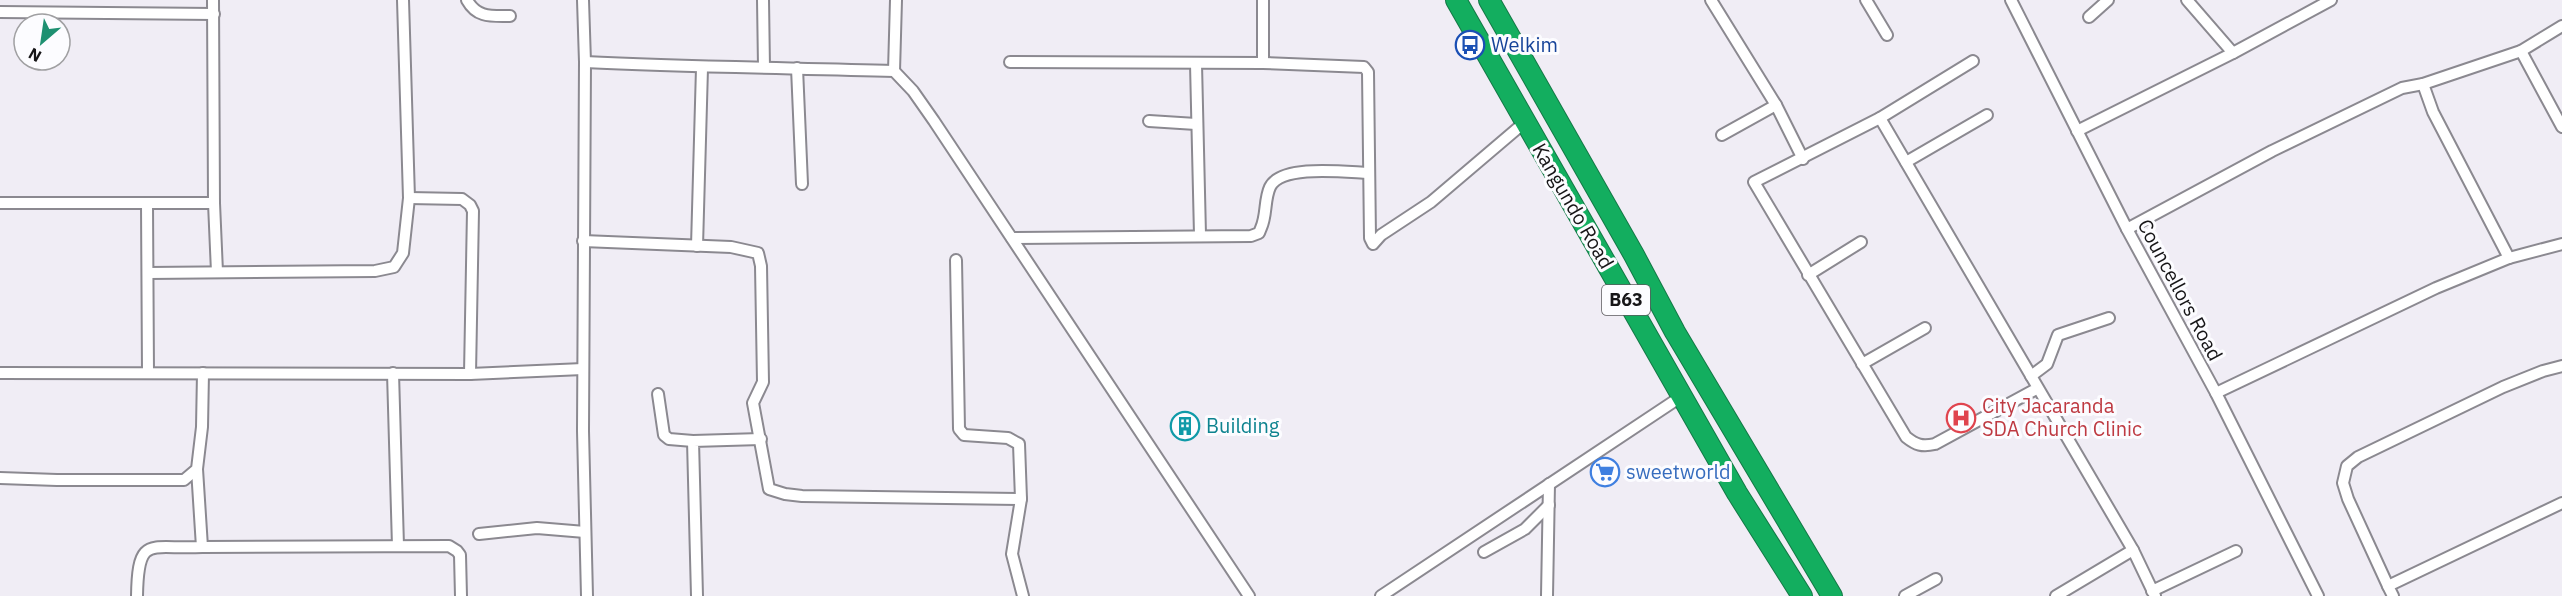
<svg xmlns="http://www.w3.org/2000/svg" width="2562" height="596" viewBox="0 0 2562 596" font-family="'IBM Plex Sans',sans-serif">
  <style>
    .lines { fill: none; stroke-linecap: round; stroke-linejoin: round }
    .street-casing { stroke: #8b8990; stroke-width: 14 }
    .highway-casing { stroke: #147846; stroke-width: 22 }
    .street { stroke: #fff; stroke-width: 10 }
    .highway { stroke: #13ae5f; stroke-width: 20 }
    .labels { text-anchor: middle; stroke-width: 6; stroke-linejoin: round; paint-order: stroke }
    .shield { fill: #fcfcff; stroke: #5b5a5d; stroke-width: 1.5 }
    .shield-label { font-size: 18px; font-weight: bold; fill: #161517 }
    .transit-label { font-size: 20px; fill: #164399; stroke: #fcfcff; text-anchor: start }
    .street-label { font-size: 20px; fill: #161517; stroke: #fcfcff }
    .health-label { font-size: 20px; fill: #be3a42; stroke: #fcfcff; text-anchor: start }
    .culture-label { font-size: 20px; fill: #0d838f; stroke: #fcfcff; text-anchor: start }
    .shop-label { font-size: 20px; fill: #366cbe; stroke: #fcfcff; text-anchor: start }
  </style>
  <rect width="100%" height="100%" fill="#f0edf5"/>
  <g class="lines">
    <g class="street-casing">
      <g id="street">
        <path d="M467,0C477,18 491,16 510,16"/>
        <polyline points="583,0 585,62 583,431 587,596"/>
        <polyline points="763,0 764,67"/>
        <polyline points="1263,0 1263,63"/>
        <polyline points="1711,0 1776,105 1803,159"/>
        <polyline points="1866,0 1887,35"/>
        <polyline points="2011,0 2127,229 2216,393 2318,596"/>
        <polyline points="2187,0 2233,53"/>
        <polyline points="0,12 214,14"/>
        <polyline points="2089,17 2108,0"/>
        <polyline points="2521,51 2562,127"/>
        <path d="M585,62C688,67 791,68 894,71L913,91L934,121L1249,596"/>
        <polyline points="1010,62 1263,63 1364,67 1368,72 1370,238 1373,244 1381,235 1431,202 1525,122"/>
        <polyline points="1196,64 1200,235"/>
        <polyline points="797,68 802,184"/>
        <polyline points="894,71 896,0"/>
        <polyline points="2423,84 2433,112 2509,258"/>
        <polyline points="1880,118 1973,61"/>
        <polyline points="1149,121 1196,124"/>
        <polyline points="2077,131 2233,53 2331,0"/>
        <polyline points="1722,135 1776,105"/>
        <polyline points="1906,162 1987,115"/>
        <polyline points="409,198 462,199 470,205 473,211 470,374"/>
        <polyline points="0,203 214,203 213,0"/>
        <polyline points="214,203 217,272"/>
        <polyline points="147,204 148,373"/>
        <polyline points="2127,229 2272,151 2402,88 2423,84 2521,51 2562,26"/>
        <path d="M1012,238L1251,236L1259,233L1261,228C1267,215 1264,200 1270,187C1281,164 1345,172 1368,173"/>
        <polyline points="583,241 731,247 758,253 761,266 763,382 753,403 769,489 785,494 802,496 1021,499"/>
        <polyline points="697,246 702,68"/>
        <polyline points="956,260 959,429 964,435 1008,438 1019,444 1021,499 1012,554 1023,596"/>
        <polyline points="148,273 375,271 394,267 403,253 409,198 403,0"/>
        <polyline points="1808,275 1861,242"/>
        <polyline points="1862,364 1925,328"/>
        <polyline points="0,373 470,374 583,369"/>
        <polyline points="393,373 398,546"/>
        <polyline points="2031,376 2047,364 2058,335 2109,318"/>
        <path d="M2038,388L1935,444C1922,447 1916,445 1906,437L1754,182L1880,118L2133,550L2155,596"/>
        <polyline points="2216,393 2436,288 2509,258 2562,244"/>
        <polyline points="658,394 664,435 669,439 693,441"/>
        <polyline points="0,478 57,480 184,480 197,469 202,427 203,373"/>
        <polyline points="479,534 537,528 585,532"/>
        <polyline points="202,547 449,546 457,551 460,555 461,596"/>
        <polyline points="1484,552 1525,529 1549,505"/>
        <polyline points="2388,586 2348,499 2343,483 2347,466 2358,457 2503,387 2543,371 2562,366"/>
        <polyline points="2152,591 2236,551"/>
        <path d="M137,596C138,533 150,550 202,547L197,469"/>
        <polyline points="697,596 693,441 761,439"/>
        <polyline points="1381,596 1682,396"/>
        <polyline points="1547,596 1549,484"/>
        <polyline points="1905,596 1936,579"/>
        <polyline points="2056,596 2133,550"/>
        <polyline points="2393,596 2388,586 2562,503"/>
      </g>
    </g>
    <g class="highway-casing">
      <g id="highway">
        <polyline points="1456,0 1737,493 1802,596"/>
        <polyline points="1489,0 1634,255 1675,332 1832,596"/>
      </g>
    </g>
    <use href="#street" class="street"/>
    <use href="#highway" class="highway"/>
  </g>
  <defs>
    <g id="bus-ring" transform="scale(1.5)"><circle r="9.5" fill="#fcfcff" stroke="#1a4fb4" stroke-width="1.5"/><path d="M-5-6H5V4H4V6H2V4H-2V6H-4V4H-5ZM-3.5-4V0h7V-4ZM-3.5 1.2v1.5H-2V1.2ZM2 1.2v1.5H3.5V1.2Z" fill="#1a4fb4"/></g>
    <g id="hospital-ring" transform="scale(1.5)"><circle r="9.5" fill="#fcfcff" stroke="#e0444e" stroke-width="1.5"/><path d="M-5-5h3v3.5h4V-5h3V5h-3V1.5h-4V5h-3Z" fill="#e0444e"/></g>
    <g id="building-ring" transform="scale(1.5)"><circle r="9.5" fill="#fcfcff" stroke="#0f9aa8" stroke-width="1.5"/><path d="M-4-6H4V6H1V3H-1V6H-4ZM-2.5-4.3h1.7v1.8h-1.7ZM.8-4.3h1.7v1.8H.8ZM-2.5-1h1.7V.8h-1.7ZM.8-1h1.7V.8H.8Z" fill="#0f9aa8"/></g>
    <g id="supermarket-ring" transform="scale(1.5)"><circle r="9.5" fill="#fcfcff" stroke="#3f7fe0" stroke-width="1.5"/><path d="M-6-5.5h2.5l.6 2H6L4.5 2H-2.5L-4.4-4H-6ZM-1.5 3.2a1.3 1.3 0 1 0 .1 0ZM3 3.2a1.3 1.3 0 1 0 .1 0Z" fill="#3f7fe0"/></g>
  </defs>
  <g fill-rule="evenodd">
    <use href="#bus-ring" x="1470" y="45"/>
    <use href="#hospital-ring" x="1961" y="418"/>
    <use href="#building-ring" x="1185" y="426"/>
    <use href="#supermarket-ring" x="1605" y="472"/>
  </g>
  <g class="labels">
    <rect class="shield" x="1602" y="285" width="48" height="30" rx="4.5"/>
    <g class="shield-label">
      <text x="1626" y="306">B63</text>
    </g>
    <g class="transit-label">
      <text x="1491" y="52">Welkim</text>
    </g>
    <g class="street-label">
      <text transform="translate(1573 206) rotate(60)" y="7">Kangundo Road</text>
      <text transform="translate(2180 290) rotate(62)" y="7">Councellors Road</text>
    </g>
    <g class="health-label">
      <text x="1982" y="413">City Jacaranda<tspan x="1982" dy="23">SDA Church Clinic</tspan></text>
    </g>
    <g class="culture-label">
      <text x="1206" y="433">Building</text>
    </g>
    <g class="shop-label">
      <text x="1626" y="479">sweetworld</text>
    </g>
  </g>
  <g transform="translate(42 42) rotate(209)"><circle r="28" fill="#fcfcff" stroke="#a0a0a2" stroke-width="1.5"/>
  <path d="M0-4.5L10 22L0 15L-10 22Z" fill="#1e9071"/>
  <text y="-9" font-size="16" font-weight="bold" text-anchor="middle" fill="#161517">N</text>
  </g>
</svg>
